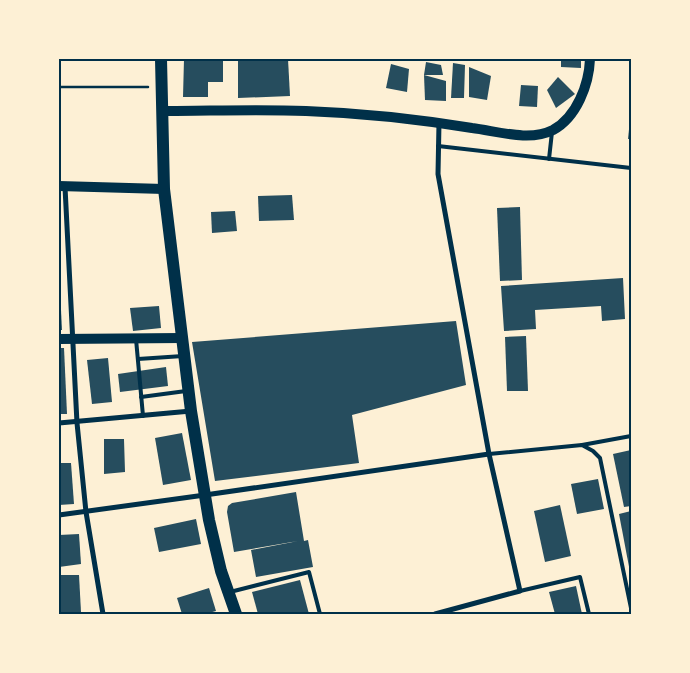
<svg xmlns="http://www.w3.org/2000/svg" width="690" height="673" viewBox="0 0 690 673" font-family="Signika,sans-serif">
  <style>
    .building { fill: #264d5e }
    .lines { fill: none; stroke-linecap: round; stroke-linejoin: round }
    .path { stroke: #003049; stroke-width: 2.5 }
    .service { stroke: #003049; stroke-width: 4 }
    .minor { stroke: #003049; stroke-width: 5 }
    .secondary { stroke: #003049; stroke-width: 10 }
    .trunk { stroke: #003049; stroke-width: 12 }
    .neatline { fill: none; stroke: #003049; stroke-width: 2 }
  </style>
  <rect width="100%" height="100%" fill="#fdf0d5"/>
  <g class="building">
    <polygon points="184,59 223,59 223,82 208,82 208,97 183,97"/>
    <polygon points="238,59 288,59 290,96 238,98"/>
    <polygon points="561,59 581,59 581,68 561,67"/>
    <polygon points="426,62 441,65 443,75 424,75"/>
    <polygon points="453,63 465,65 464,98 451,98"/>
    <polygon points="391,64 409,69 407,92 386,88"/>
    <polygon points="469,67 491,76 487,100 469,97"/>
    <polygon points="424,75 446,81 446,101 425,100"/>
    <polygon points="558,77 575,94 556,108 547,90"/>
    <polygon points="521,85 538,86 537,107 519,106"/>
    <polygon points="630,120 631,120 631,139 628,139"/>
    <polygon points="292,195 294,220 259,221 258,196"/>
    <polygon points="520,207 522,280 500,281 497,208"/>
    <polygon points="235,211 237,231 212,233 211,212"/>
    <polygon points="623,278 625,319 602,321 601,306 535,310 536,329 504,331 501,286"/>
    <polygon points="59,290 60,290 62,330 59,330"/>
    <polygon points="159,306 161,328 133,331 130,308"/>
    <polygon points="456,321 466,385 352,415 359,463 215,481 192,342"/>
    <polygon points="526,336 528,391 507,391 505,337"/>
    <polygon points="59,348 64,348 67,414 59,414"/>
    <polygon points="108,358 112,402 92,404 87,360"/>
    <polygon points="166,367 168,386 120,392 118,374"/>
    <polygon points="182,433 191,480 163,485 155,438"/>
    <polygon points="104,439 124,439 125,472 104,474"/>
    <polygon points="631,450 631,506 624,507 613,454"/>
    <polygon points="59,463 71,463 74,504 59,505"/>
    <polygon points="598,479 604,509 577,514 571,484"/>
    <polygon points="296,492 304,541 308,540 313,567 256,577 251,550 298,541 234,552 227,512 228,506 232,503"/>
    <polygon points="560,505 571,556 545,562 534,511"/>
    <polygon points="631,511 631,572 630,572 619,514"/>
    <polygon points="196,519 201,544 159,552 154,528"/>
    <polygon points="79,534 81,564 59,567 59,535"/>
    <polygon points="59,575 79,575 81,612 59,614"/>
    <polygon points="300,580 309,614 258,614 252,592"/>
    <polygon points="576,586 582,614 555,614 549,592"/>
    <polygon points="209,588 216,611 205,614 182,614 177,598"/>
  </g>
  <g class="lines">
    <polyline class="path" points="59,87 148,87"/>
    <g class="service">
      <polyline points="438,146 631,168"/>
      <polyline points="549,159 552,132"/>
      <polyline points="136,339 143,416"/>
      <polyline points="138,359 183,356"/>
      <polyline points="141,397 186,391"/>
      <polyline points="582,445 631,436"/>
      <polyline points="489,454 582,445 593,451 600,458 631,608"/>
      <polyline points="520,591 580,577 589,614"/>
      <polyline points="230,592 309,572 320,614"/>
    </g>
    <g class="minor">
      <polyline points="65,187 77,423 86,512 103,614"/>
      <polyline points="59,423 191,411"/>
      <polyline points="59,515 205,495 489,454"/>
      <polyline points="435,614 520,591 489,454 438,174 439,123"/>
    </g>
    <g class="secondary">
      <path d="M162,111C210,111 258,109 306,111C361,113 417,119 472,128C497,131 529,142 553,130C577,117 589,84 590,59"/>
      <polyline points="59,186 164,189"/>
      <polyline points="59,339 182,338"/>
    </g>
    <polyline class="trunk" points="161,59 164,189 191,411 209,520 221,571 236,614"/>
  </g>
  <rect width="690" height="673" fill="none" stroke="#fdf0d5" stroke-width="120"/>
  <rect x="60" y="60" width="570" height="553" class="neatline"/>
</svg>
